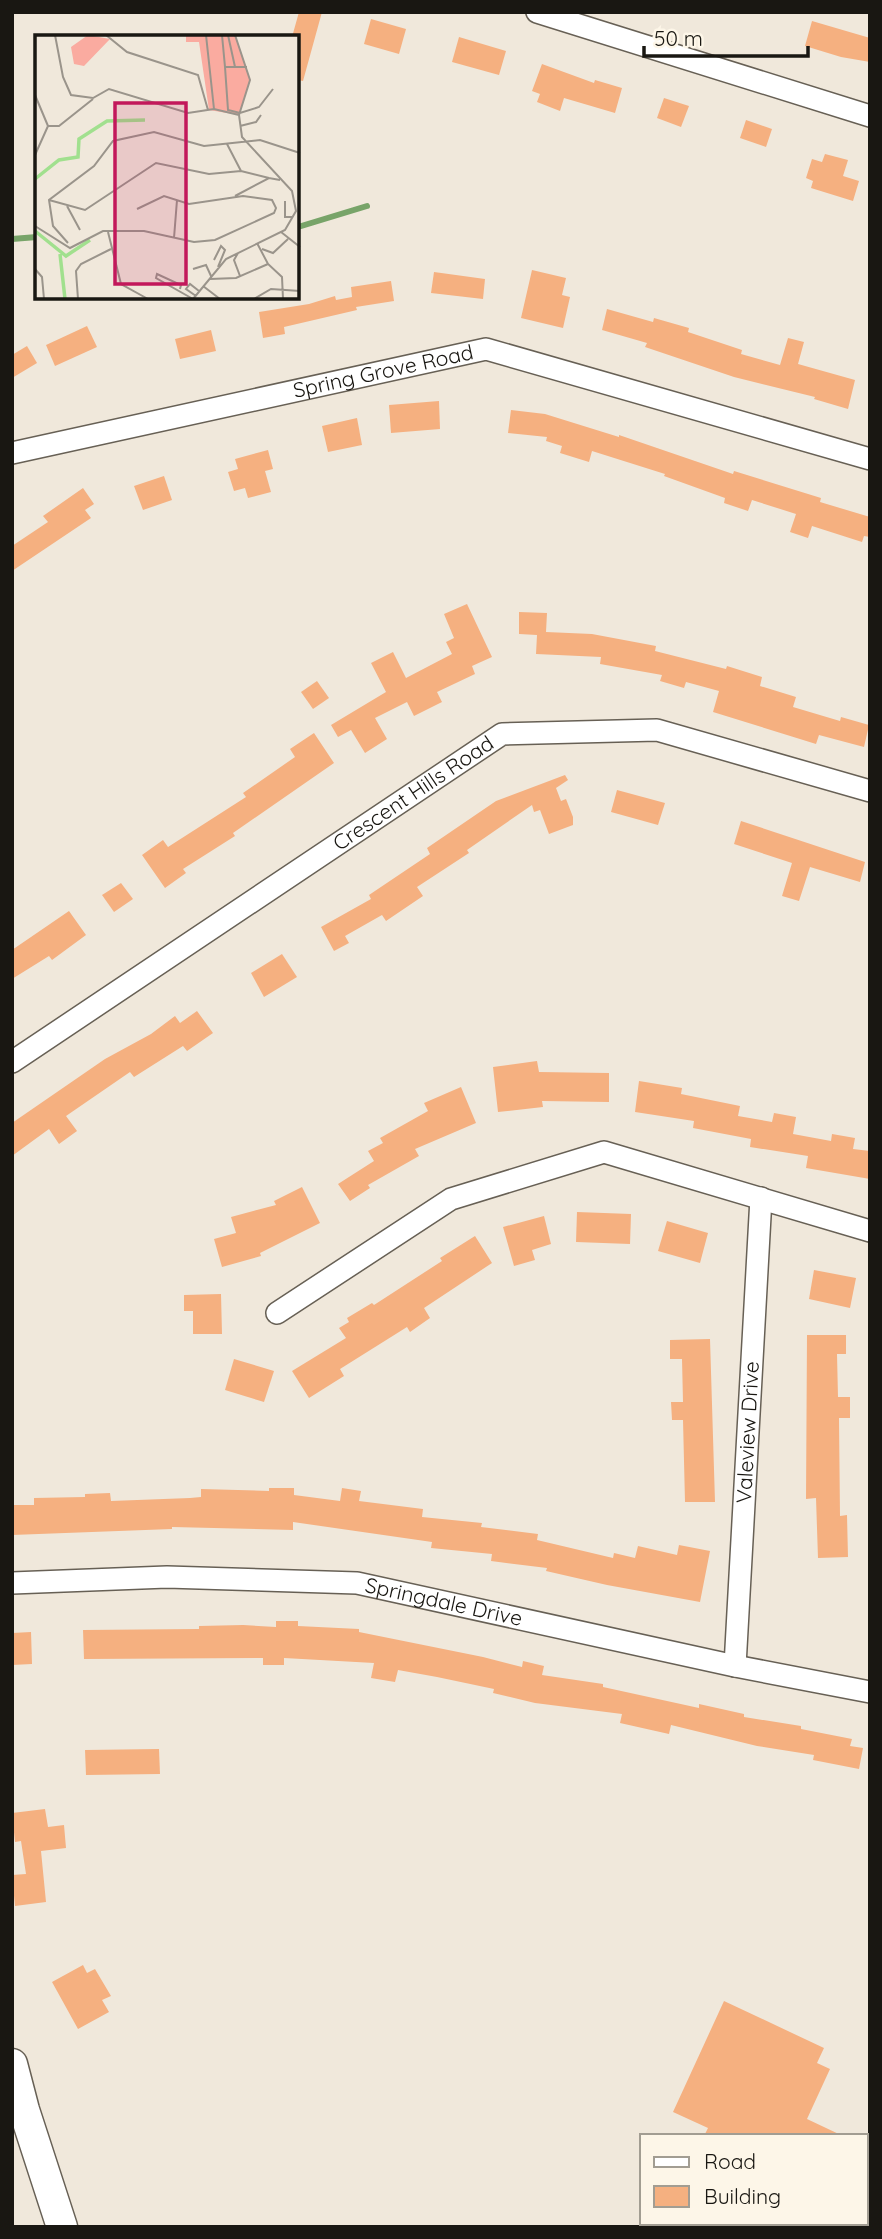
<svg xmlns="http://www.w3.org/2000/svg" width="882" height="2239" viewBox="0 0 882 2239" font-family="Quicksand,sans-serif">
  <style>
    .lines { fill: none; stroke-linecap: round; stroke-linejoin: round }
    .stream { stroke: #78a469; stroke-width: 6 }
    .building { fill: #f5b080 }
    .street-casing { stroke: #676055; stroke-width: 24 }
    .secondary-casing { stroke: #676055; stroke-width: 33 }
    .street { stroke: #fff; stroke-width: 21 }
    .secondary { stroke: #fff; stroke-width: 30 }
    .labels { text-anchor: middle; stroke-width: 7; stroke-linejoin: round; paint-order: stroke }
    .street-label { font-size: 21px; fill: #191712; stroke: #fdf6e8 }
    .inset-river { fill: none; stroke: #a1e08e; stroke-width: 3.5 }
    .inset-road { fill: none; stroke: #9a948b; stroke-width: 2 }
    .view { fill: #c2185b; fill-opacity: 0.15; stroke: #c2185b; stroke-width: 3.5 }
    .inset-edge { fill: none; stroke: #191712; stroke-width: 3.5 }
  </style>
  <rect width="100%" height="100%" fill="#f0e8db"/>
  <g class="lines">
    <g class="stream">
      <polyline points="298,227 367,206"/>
      <polyline points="12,239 37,237"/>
    </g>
  </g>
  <g class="building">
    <polygon points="299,12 322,12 303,81 298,80 298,37 292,37"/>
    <polygon points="371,19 406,29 399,54 364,44"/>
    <polygon points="812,21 870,38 870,62 841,57 805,46"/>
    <polygon points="459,37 506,51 499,75 452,62"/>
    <polygon points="542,64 594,83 595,80 622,88 615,113 564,98 560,111 537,102 540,94 532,91"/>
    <polygon points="664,98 689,106 681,127 657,118"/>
    <polygon points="746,120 772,129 766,147 740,138"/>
    <polygon points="825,154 848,160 843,176 859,181 853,201 811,188 813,181 806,178 812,159 822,162"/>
    <polygon points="532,270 566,278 562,295 570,297 563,328 521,318"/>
    <polygon points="434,272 485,279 483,299 431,293"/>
    <polygon points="391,281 394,301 356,307 357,310 284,327 285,334 263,338 259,312 309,304 335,296 336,300 352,297 351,287"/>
    <polygon points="607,309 653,322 654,318 689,328 688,332 742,350 741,354 780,365 788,338 804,342 798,364 855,380 848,409 814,399 815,397 734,377 645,347 647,343 602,330"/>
    <polygon points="87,326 97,347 55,366 46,345"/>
    <polygon points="211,330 216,351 180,359 175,339"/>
    <polygon points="27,346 37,363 12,378 12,355"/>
    <polygon points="439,401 440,429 391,433 389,405"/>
    <polygon points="511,410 545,414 619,437 619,435 733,474 734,471 821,498 820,502 870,517 870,537 864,536 862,542 812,526 808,538 790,532 796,514 752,500 748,511 724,503 725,498 664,476 665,474 592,451 589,462 560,453 562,446 546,441 547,437 508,433"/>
    <polygon points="357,418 362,445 328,452 322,426"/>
    <polygon points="268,450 273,469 265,471 271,492 248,498 245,488 234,491 228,472 238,469 235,459"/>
    <polygon points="164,476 172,500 143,510 134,486"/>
    <polygon points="83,488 94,504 85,510 91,518 12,571 12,546 48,522 43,516"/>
    <polygon points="467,604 492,657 472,666 475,674 437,692 442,702 414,716 407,702 375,718 387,739 365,753 351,730 338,737 331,725 386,692 371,663 393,652 406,678 452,654 446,642 454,638 444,614"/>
    <polygon points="519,612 547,613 546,632 592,634 656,646 655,651 726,669 727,666 762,677 760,686 796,697 793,707 840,721 841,717 869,725 864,747 819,735 816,744 713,712 719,691 686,682 684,688 660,681 662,675 600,664 601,657 536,654 537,635 519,634"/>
    <polygon points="317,681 329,698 313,709 301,692"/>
    <polygon points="314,733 334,763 233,833 235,836 183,869 186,873 165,888 142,855 163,840 168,847 246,797 243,793 295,757 290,749"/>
    <polygon points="565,775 568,780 556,788 561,801 566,799 573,817 573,825 549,834 540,810 534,812 532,805 467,850 469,853 417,887 423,896 386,921 382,915 345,936 349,943 334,951 321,927 371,899 369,895 430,854 427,848 496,801"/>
    <polygon points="617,790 665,803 658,825 611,812"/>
    <polygon points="741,821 865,862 860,882 810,867 799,901 782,896 792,863 734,844"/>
    <polygon points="121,883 133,899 114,912 102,895"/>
    <polygon points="69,911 86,935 52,960 49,956 12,979 12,950"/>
    <polygon points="282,954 297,977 264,997 251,973"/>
    <polygon points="197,1011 213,1033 187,1051 183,1046 134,1077 130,1072 66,1116 77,1131 59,1144 49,1129 12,1156 12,1123 105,1059 151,1034 175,1016 180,1023"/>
    <polygon points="537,1061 539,1072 609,1073 609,1102 542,1101 543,1107 498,1112 493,1067"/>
    <polygon points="639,1081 682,1088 681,1094 740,1106 738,1116 772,1122 774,1113 796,1117 793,1134 831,1141 832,1134 855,1138 853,1149 870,1151 870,1179 806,1168 808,1156 750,1147 751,1139 693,1128 694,1121 635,1112"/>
    <polygon points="461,1087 476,1123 415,1149 419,1156 368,1185 370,1188 350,1201 338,1184 374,1161 368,1151 383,1143 380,1138 428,1111 424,1103"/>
    <polygon points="302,1187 320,1223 260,1253 261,1256 222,1267 214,1239 236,1233 231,1217 276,1205 274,1201"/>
    <polygon points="577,1212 631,1214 630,1244 576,1242"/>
    <polygon points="544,1216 551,1244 532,1250 535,1260 514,1266 503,1227"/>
    <polygon points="667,1221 708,1233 700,1263 658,1251"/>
    <polygon points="475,1236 492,1263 424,1308 430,1318 410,1332 407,1327 340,1369 344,1376 309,1398 292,1371 346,1338 339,1328 349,1322 347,1318 372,1303 374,1305 442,1261 440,1258"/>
    <polygon points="814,1270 856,1278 850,1308 809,1299"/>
    <polygon points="221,1294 222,1334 193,1334 193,1311 184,1311 184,1295"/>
    <polygon points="807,1335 846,1335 846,1354 837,1354 838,1397 850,1397 850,1418 839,1418 840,1516 847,1515 848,1557 818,1558 816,1498 806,1499"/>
    <polygon points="710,1339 715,1502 685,1502 683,1420 672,1420 671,1402 683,1402 682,1359 670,1359 670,1340"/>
    <polygon points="234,1359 274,1371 264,1402 225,1390"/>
    <polygon points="269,1488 294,1488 294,1495 340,1501 342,1488 361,1491 359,1501 423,1509 422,1517 482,1523 481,1527 538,1534 537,1540 613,1558 614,1553 635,1558 638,1546 677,1555 679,1545 710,1551 700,1602 607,1585 546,1571 547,1568 491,1561 492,1554 431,1548 432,1542 293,1522 293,1530 172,1527 172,1529 12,1535 12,1505 34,1505 34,1498 85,1497 85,1494 110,1493 111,1501 190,1498 201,1497 201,1489 269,1491"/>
    <polygon points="276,1621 298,1621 298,1626 359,1629 359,1632 483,1657 522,1667 523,1661 544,1666 542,1675 603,1684 603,1687 699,1708 699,1704 744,1714 744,1717 801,1726 801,1729 852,1739 850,1746 863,1748 859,1769 813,1760 814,1755 757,1746 671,1725 669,1734 620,1723 622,1714 535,1703 493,1693 494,1689 437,1677 398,1670 395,1682 371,1678 374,1663 284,1658 284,1665 263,1665 263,1658 84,1659 83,1630 199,1629 199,1626 243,1625 276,1627"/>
    <polygon points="31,1632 32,1664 12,1665 12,1633"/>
    <polygon points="159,1749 160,1774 86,1775 85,1750"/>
    <polygon points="45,1809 48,1827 64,1825 66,1848 41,1851 46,1902 15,1906 12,1875 26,1874 21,1841 15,1842 12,1813"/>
    <polygon points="83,1965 87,1973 95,1969 111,1996 102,2000 109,2012 78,2029 52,1982"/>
    <polygon points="724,2001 824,2048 817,2063 830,2069 807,2119 843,2136 704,2136 708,2128 673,2112"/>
  </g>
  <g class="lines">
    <g class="street-casing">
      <g id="street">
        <polyline points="537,12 870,116"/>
        <path id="s1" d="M12,453L486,349L870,459"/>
        <path id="s2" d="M12,1062L502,734L657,730L870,791"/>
        <polyline points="277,1313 451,1199 604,1152 870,1231"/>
        <path id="s3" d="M12,1583L167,1577L357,1583L735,1666L870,1692"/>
        <path id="s4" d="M735,1666L761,1198"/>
      </g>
    </g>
    <g class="secondary-casing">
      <polyline id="secondary" points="12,2064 24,2110 62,2227"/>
    </g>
    <use href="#street" class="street"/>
    <use href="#secondary" class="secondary"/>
  </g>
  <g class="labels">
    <g class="street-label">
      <text dy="7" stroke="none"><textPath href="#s1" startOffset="380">Spring Grove Road</textPath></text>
      <text dy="7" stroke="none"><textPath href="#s2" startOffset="483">Crescent Hills Road</textPath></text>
      <text dy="7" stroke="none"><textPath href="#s4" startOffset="234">Valeview Drive</textPath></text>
      <text dy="7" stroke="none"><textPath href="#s3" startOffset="434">Springdale Drive</textPath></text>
    </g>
  </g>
  <g transform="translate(35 35)">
    <rect width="264" height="264" fill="#f0e8db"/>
    <path d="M53,0L75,4L49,31L39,29L36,12ZM151,0H200L215,45L204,80L174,75L164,7H151Z" fill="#faaba0"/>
    <path class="inset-river" d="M0,144L24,125L43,122L44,104L72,86L110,85M0,196L31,221L55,205M25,219L30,264"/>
    <path class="inset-road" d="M20,0L28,42L36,60L58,63L74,54L153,78L179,74L204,80M71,0L92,17L163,40L173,75M171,0L179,74M187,0L190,32M193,0L200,32H212M200,32H190L193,75L205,78L224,72L238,54M0,60L13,91M13,91H24L58,64M205,91L221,87L226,80M192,109L206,136M0,120L13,91M200,161L234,143L245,145M14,165L50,175L121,128L174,139L206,136L234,143M250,166V182H258M32,171L45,195M0,191L35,213L68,196H109L159,207L180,205L239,178L241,173L237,165L208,161L154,169L129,161L102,174M73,197L86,249L113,264M246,197L265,212M139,203L142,165M33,208L18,191L14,165L59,131L78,106L119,97L169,111L225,105L265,118M222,208L233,229L247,242L248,264M227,214L238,218L253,204M203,218L199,225L205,241M179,225L186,211L190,215L183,232M0,234L7,242L9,264M158,234L171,230L176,241M175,244L201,243L233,229M168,251L185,264M145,254L146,250L122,239L121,243L158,264M161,261L151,254L155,249L164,256M43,264L41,236L46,229L76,214M158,264L191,224L250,195L261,176L257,156L207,102L204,80L215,45L200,0M219,264L236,254L265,256"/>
    <path class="view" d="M80,68H151V249H80Z"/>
    <rect width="264" height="264" class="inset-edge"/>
  </g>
  <rect width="882" height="2239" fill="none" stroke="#191712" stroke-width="28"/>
  <rect x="640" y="2134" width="228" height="91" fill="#fdf6e8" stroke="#a29d92" stroke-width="2"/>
  <rect x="654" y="2157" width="35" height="10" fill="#ffffff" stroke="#a29d92" stroke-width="2"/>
  <text x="704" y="2169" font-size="21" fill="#191712">Road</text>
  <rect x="654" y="2186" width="35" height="21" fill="#f5b080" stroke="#a29d92" stroke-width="2"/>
  <text x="704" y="2204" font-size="21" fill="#191712">Building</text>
  <path d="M644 46v10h164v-10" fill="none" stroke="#191712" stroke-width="3.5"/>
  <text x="654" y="46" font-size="21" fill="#191712" stroke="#fdf6e8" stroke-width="5" paint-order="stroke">50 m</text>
</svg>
